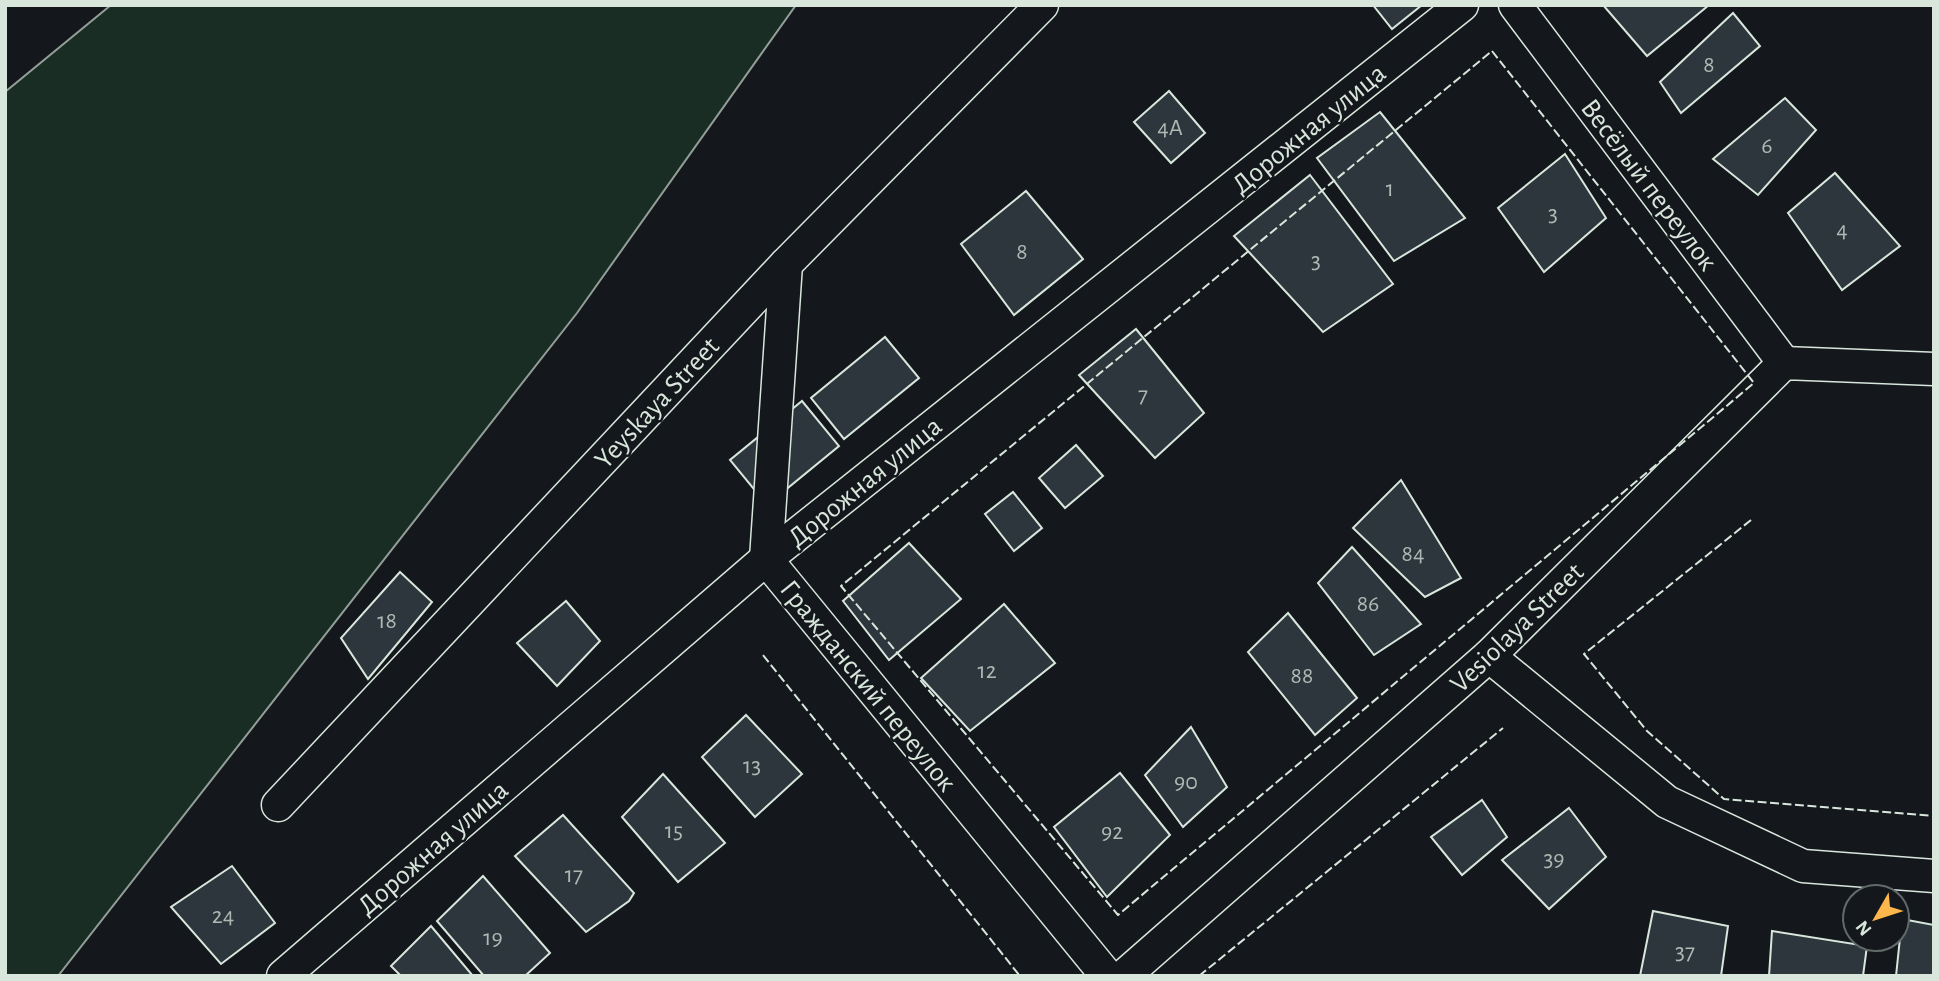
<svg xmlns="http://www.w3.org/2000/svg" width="1939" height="981" viewBox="0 0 1939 981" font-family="'Alegreya Sans',sans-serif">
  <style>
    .green { fill: #1a2d24; stroke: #939e99; stroke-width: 2 }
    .building { fill: #2c363c; stroke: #d8e6dc; stroke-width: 2 }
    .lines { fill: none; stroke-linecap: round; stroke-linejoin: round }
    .street-casing { stroke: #d8e6dc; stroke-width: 35 }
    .street { stroke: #14181c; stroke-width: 32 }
    .fence { stroke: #d8e6dc; stroke-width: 2; stroke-dasharray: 9 3.5; stroke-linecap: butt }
    .labels { text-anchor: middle; stroke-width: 5; stroke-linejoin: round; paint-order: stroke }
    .number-label { font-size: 24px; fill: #adbab4 }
    .street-label { font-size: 28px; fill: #d8e6dc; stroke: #14181c }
  </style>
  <rect width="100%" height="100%" fill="#14181c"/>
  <polygon class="green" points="111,5 796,5 577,313 58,976 5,976 5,92"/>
  <g class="building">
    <polygon points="1373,5 1422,5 1392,29"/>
    <polygon points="1603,5 1709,5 1647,56"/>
    <polygon points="1733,13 1760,46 1681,113 1660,82"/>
    <polygon points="1169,91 1205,133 1171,163 1134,122"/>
    <polygon points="1785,98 1816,130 1758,195 1713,159"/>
    <polygon points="1380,112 1465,218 1394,261 1317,158"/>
    <polygon points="1565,154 1606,218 1544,272 1498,208"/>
    <polygon points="1835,173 1900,246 1842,290 1788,213"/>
    <polygon points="1310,175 1393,284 1323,332 1234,236"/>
    <polygon points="1026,191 1083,259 1014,315 961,244"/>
    <polygon points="1136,329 1204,413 1155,458 1079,375"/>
    <polygon points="885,337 919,378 844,439 811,398"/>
    <polygon points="802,401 839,446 767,505 730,460"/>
    <polygon points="1076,445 1103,476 1065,508 1039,478"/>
    <polygon points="1401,480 1461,578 1425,597 1353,528"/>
    <polygon points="1013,492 1042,528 1014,551 985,514"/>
    <polygon points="909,543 961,599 889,660 843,601"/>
    <polygon points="1352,547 1421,624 1374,655 1318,583"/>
    <polygon points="400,572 432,602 368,679 341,638"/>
    <polygon points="566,601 600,641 557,686 517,643"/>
    <polygon points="1004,604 1055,663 970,731 921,678"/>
    <polygon points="1288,613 1357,698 1315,735 1248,652"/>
    <polygon points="746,715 802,774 755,817 702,757"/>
    <polygon points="1191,727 1227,787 1183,827 1145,775"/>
    <polygon points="1120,773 1170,835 1107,897 1054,827"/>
    <polygon points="663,774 725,843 678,882 622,817"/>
    <polygon points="1482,800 1507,837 1462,875 1431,837"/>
    <polygon points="1569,808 1606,857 1549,909 1502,860"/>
    <polygon points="563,815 634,893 629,901 586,932 515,856"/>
    <polygon points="232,866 275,923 221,964 171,907"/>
    <polygon points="483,876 550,953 525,976 484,976 437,921"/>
    <polygon points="1653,911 1728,926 1721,976 1640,976"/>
    <polygon points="1902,919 1934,925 1934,976 1896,976"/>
    <polygon points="431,926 473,976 401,976 391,966"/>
    <polygon points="1772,931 1867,946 1863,976 1769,976"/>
  </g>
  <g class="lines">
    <g class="street-casing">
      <g id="street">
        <polyline points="1515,5 1784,363"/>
        <polyline points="786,264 766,559 1107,976"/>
        <polyline points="1489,656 1667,802 1803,866 1934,876"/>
        <polyline points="278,805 786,264 1042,5"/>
        <polyline points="283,976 766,559 1462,5"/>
        <polyline points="1124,976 1489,656 1784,363 1934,369"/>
      </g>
    </g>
    <use href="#street" class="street"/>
    <g class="fence">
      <polygon points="1492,51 1754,383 1118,915 841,586"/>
      <polyline points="1751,520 1584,654 1647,731 1724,799 1934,816"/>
      <polyline points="763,655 1020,976"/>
      <polyline points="1199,976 1503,728"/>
    </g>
  </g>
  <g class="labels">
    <g class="number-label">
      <text x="1709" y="72">8</text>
      <text x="1170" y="135">4А</text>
      <text x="1767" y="153">6</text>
      <text x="1390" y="196">1</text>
      <text x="1553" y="221">3</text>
      <text x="1842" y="237">4</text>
      <text x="1022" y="259">8</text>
      <text x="1316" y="268">3</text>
      <text x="1143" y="402">7</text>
      <text x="1413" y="561">84</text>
      <text x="1368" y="611">86</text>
      <text x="387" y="628">18</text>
      <text x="987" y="678">12</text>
      <text x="1302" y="683">88</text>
      <text x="752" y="773">13</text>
      <text x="1186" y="789">90</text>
      <text x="674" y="838">15</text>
      <text x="1112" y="839">92</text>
      <text x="1554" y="866">39</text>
      <text x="574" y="882">17</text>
      <text x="223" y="923">24</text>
      <text x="493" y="945">19</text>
      <text x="1685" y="959">37</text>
    </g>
    <g class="street-label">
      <text transform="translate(1308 128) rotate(-39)" y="10">Дорожная улица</text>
      <text transform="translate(1650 184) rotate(53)" y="10">Весёлый переулок</text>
      <text transform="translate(656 402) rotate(-47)" y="10">Yeyskaya Street</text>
      <text transform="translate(864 481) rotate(-39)" y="10">Дорожная улица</text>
      <text transform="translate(1516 627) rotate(-44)" y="10">Vesiolaya Street</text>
      <text transform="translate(869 685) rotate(51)" y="10">Гражданский переулок</text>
      <text transform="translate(432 847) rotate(-41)" y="10">Дорожная улица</text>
    </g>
  </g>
  <rect width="1939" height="981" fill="none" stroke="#d8e6dc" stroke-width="14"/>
  <g transform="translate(1876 918) rotate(231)"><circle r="33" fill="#14181c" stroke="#626a69" stroke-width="2"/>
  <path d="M0-5L12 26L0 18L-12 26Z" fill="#ffb74d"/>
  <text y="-10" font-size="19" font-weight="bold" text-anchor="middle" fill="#d8e6dc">N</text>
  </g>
</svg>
